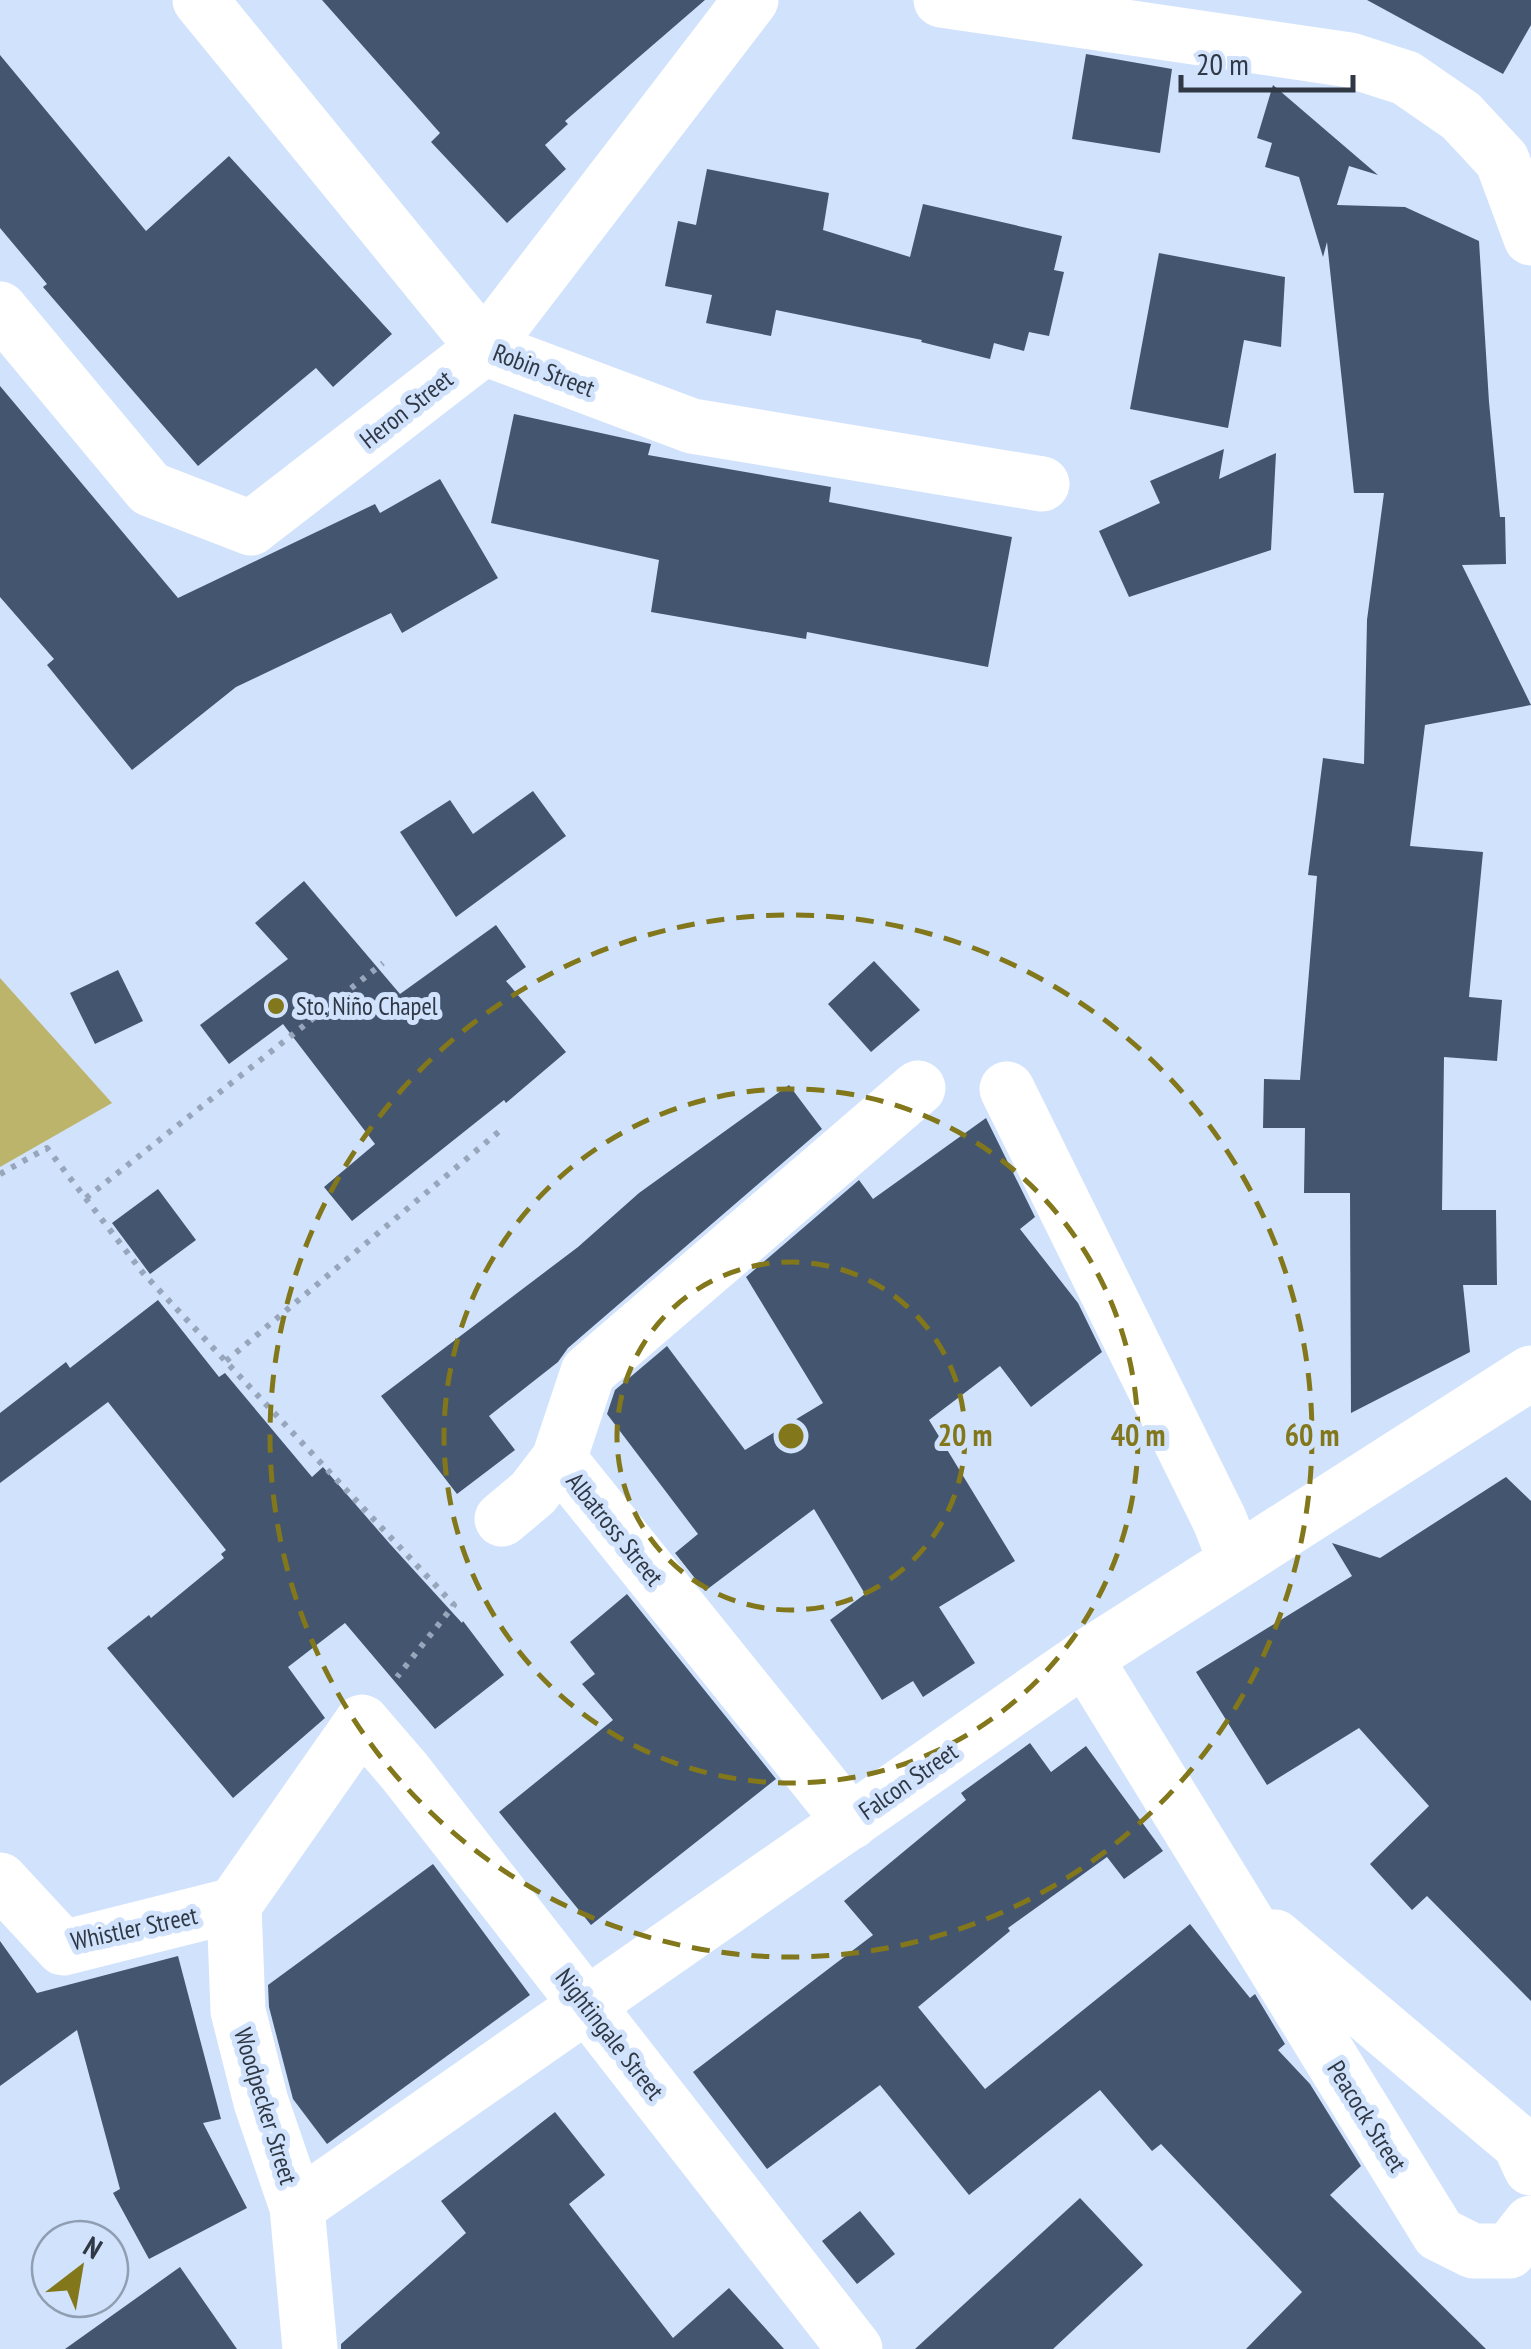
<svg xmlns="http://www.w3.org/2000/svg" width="1531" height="2349" viewBox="0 0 1531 2349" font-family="'PT Sans Narrow',sans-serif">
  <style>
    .green { fill: #bdb46b }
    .building { fill: #445570 }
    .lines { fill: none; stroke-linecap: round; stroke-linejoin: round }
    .path { stroke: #97a6bb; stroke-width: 6; stroke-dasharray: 5 8; stroke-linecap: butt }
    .minor { stroke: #fff; stroke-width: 55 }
    .ring { fill: none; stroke: #82771b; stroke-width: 5; stroke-dasharray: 18 12 }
    .poi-dot { fill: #82771b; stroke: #d1e2fc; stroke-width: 4 }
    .labels { text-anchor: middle; stroke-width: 10; stroke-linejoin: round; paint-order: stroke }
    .street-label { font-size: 25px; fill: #2f3844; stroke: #d1e2fc }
    .poi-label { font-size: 25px; fill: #2f3844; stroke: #d1e2fc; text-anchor: start }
    .centre { fill: #82771b; stroke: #d1e2fc; stroke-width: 5 }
    .ring-label { font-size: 30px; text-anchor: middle; font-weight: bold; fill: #82771b; stroke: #d1e2fc; stroke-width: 10; stroke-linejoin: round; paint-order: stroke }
  </style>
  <rect width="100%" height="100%" fill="#d1e2fc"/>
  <polygon class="green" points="0,978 112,1103 0,1167"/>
  <g class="building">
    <polygon points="322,0 705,0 565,121 568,124 545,145 566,169 507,223 431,142 440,133"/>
    <polygon points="1367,0 1531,0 1531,25 1503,74"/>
    <polygon points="1086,54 1172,69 1160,153 1072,139"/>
    <polygon points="0,55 146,231 229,156 392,334 333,387 316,368 198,466 43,287 47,284 0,228"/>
    <polygon points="1273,85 1378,175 1349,166 1337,205 1405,207 1479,241 1489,402 1500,517 1505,517 1506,564 1462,565 1531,705 1425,725 1410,846 1483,852 1469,997 1502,1000 1497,1061 1444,1057 1442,1210 1496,1210 1497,1285 1463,1285 1470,1352 1351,1413 1350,1193 1304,1193 1305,1128 1263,1128 1264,1079 1300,1080 1317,876 1308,875 1323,758 1364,764 1367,620 1384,493 1354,493 1327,242 1323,257 1299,177 1265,167 1272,143 1257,138"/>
    <polygon points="707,169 829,193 823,230 910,257 923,204 1062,236 1054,270 1064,272 1049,336 1029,332 1024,351 994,343 990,359 921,342 922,340 776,310 771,336 706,323 712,295 665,286 678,221 696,225"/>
    <polygon points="1159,253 1285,277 1281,347 1244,340 1228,428 1130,409"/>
    <polygon points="0,386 178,598 375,504 380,513 440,479 498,578 402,633 391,613 236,687 132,770 47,665 54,659 0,597"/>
    <polygon points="514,414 651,444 648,455 831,487 829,502 1012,537 988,667 807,632 806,639 651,612 659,560 491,523"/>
    <polygon points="1224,449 1219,479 1276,453 1271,550 1129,597 1099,531 1160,503 1150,481"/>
    <polygon points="533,791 566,836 456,917 400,832 450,800 473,834"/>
    <polygon points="304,881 400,994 496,925 526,967 506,981 566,1052 506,1103 504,1100 352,1221 324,1187 375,1144 283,1024 229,1064 200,1025 288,959 255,923"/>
    <polygon points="874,961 920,1010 871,1052 828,1004"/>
    <polygon points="118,970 143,1021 95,1044 70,993"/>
    <polygon points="789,1085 822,1129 568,1348 558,1362 489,1416 515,1450 457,1494 381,1396 578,1247 639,1193"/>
    <polygon points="986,1118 1035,1217 1020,1229 1078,1303 1102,1352 1031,1407 1000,1366 929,1420 1015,1561 939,1607 975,1663 923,1697 913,1681 882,1700 830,1620 865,1594 814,1509 705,1591 675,1553 698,1534 607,1414 615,1390 667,1346 745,1450 823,1403 746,1277 859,1180 873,1199"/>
    <polygon points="158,1189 196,1240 150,1274 112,1223"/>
    <polygon points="158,1300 219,1377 225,1373 312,1477 323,1467 390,1544 462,1623 463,1621 504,1675 435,1729 345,1623 288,1667 325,1718 233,1798 107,1648 149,1615 151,1618 224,1558 221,1554 226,1550 108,1402 0,1483 0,1413 66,1362 70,1368"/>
    <polygon points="1506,1477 1531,1501 1531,2001 1427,1896 1412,1910 1370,1864 1429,1806 1359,1728 1267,1785 1196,1672 1352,1576 1332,1543 1380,1558"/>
    <polygon points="627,1594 776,1779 591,1925 499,1812 613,1720 582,1684 595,1674 570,1642"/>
    <polygon points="1030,1743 1051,1772 1086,1746 1163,1851 1124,1879 1107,1857 1008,1928 1010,1931 918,2007 985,2089 1190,1924 1250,1998 1255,1994 1285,2044 1278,2050 1310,2084 1361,2166 1330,2195 1486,2349 1246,2349 1302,2292 1161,2144 1152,2151 1100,2090 969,2195 880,2085 767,2169 693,2072 873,1935 844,1901 966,1800 961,1793"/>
    <polygon points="433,1864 530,1995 327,2144 293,2099 269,2007 268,1985"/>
    <polygon points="0,1941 37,1993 178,1956 221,2119 203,2123 247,2208 149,2259 113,2193 120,2189 77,2030 0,2086"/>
    <polygon points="555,2112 605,2175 569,2204 673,2338 729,2288 784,2349 341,2349 341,2344 466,2233 441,2201"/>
    <polygon points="1080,2198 1143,2265 1053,2349 915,2349"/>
    <polygon points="860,2211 895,2254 857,2284 822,2241"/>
    <polygon points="180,2267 237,2349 65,2349"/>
  </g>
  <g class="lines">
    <g class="path">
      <polyline points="0,1174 47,1148 143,1273 454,1605 397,1677"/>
      <polyline points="86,1198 383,963"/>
      <polyline points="226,1361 502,1129"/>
    </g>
    <g class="minor">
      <polyline points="200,0 484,348 692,426 1042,484"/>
      <polyline points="941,0 1350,60 1406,78 1461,116 1502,160 1531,238"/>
      <polyline points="0,309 150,489 251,528 484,348 751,0"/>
      <polyline points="1007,1089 1220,1521 1235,1560"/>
      <polyline points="502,1519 533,1493 559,1459"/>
      <polyline points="1085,1658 1439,2234 1473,2251 1509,2251 1531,2223"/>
      <polyline points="851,1822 559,1459 588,1372 918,1088"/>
      <polyline points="0,1880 63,1948 234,1905"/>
      <polyline points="1275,1937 1520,2144 1531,2168"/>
      <polyline points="297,2207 1085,1658 1531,1373"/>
      <polyline points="310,2349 297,2207 261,2102 238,2011 234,1905 362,1722 405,1772 855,2349"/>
    </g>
  </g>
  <g class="ring">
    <circle cx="791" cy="1436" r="174"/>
    <circle cx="791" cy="1436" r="347"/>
    <circle cx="791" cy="1436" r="521"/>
  </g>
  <circle class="poi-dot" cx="276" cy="1006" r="10"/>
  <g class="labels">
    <g class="street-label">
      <text transform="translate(544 370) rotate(21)" y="9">Robin Street</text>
      <text transform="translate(406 409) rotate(-38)" y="9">Heron Street</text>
      <text transform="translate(615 1529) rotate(51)" y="9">Albatross Street</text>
      <text transform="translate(908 1781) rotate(-35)" y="9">Falcon Street</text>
      <text transform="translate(134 1928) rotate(-12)" y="9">Whistler Street</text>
      <text transform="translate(610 2034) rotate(52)" y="9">Nightingale Street</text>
      <text transform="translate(266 2106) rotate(73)" y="9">Woodpecker Street</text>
      <text transform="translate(1367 2116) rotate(58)" y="9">Peacock Street</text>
    </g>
    <g class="poi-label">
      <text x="296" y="1015">Sto. Niño Chapel</text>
    </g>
  </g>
  <circle cx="791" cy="1436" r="15" class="centre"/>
  <g class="ring-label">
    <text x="965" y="1446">20 m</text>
    <text x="1138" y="1446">40 m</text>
    <text x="1312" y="1446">60 m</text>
  </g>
  <g transform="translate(80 2269) rotate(31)"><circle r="48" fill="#d1e2fc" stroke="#909eb2" stroke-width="2.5"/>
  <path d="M0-8L18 38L0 25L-18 38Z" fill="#82771b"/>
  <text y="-15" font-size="28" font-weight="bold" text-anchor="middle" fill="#2f3844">N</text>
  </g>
  <path d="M1181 75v15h172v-15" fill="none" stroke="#2f3844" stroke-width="5"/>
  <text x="1196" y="75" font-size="30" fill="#2f3844" stroke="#d1e2fc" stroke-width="8" paint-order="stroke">20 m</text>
</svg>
